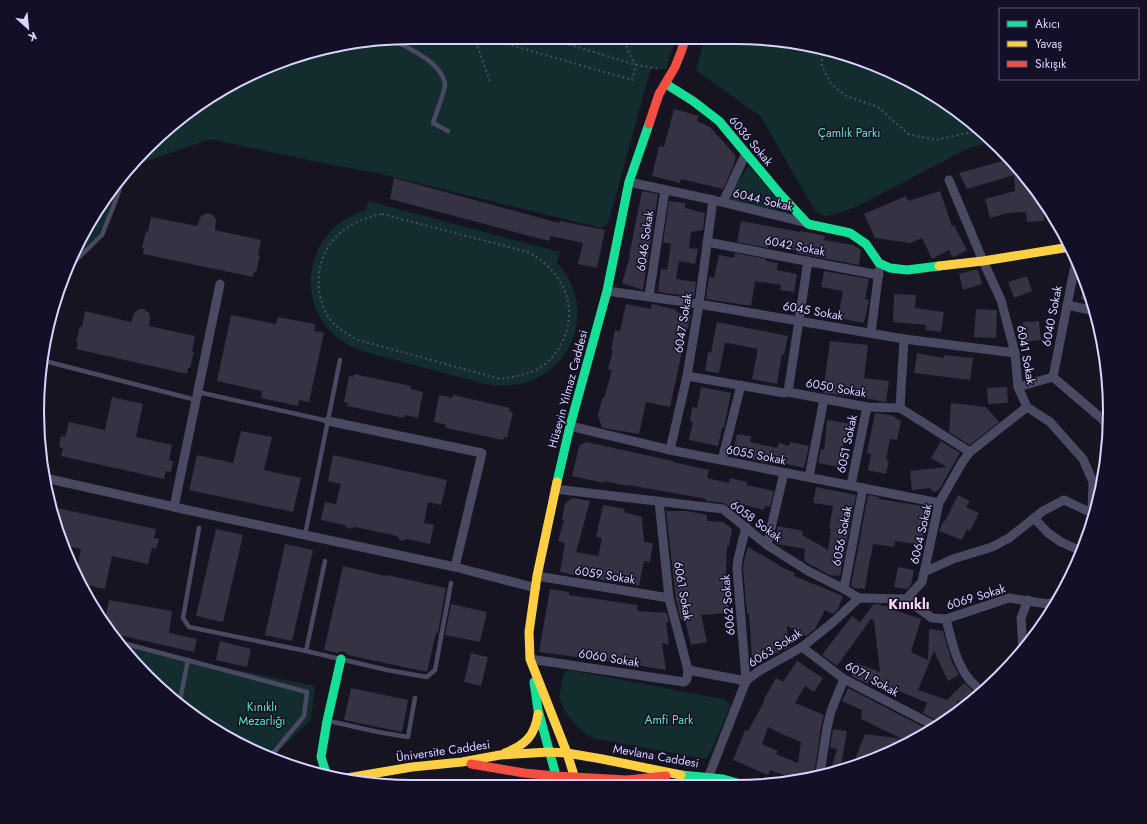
<svg xmlns="http://www.w3.org/2000/svg" width="1147" height="824" viewBox="0 0 1147 824" font-family="Jost,sans-serif">
  <style>
    .green { fill: #132c2d }
    .building { fill: #343243; fill-rule: evenodd }
    .lines { fill: none; stroke-linecap: round; stroke-linejoin: round }
    .path { stroke: #44505f; stroke-width: 2; stroke-dasharray: 2 3; stroke-linecap: butt }
    .lane { stroke: #4a4962; stroke-width: 4.5 }
    .street { stroke: #4a4962; stroke-width: 9 }
    .fast { stroke: #16e098; stroke-width: 9 }
    .slow { stroke: #ffcf43; stroke-width: 9 }
    .jam { stroke: #f24e42; stroke-width: 9 }
    .labels { text-anchor: middle; stroke-width: 3; stroke-linejoin: round; paint-order: stroke }
    .park-label { font-size: 12px; fill: #5fe0c0; stroke: #130f26 }
    .street-label { font-size: 12px; fill: #d9d4ff; stroke: #130f26 }
    .quarter-label { font-size: 14px; font-weight: bold; fill: #ffd6f0; stroke: #130f26 }
    .rim { fill: none; stroke: #d9d4ff; stroke-width: 2 }
  </style>
  <rect width="100%" height="100%" fill="#161421"/>
  <g class="green">
    <polygon points="412,37 676,37 666,69 651,68 608,224 601,228 377,173 332,165 210,139 128,168 130,165 204,100 315,50"/>
    <polygon points="705,37 735,37 808,44 923,87 989,142 967,149 858,206 834,215 823,216 815,211 761,117 696,70"/>
    <polygon points="749,166 791,215 723,202"/>
    <polygon points="124,174 105,229 70,265 76,246"/>
    <path d="M368,201L560,252L557,262C607,319 559,399 485,384L365,352C292,330 293,232 366,210Z"/>
    <polygon points="119,642 188,660 315,686 311,720 271,758 246,748 184,709 130,659"/>
    <path d="M569,670L723,699L730,704L729,709L710,754L707,758L704,759L593,738C580,731 562,712 560,698C559,692 563,679 564,673Z"/>
  </g>
  <g class="building">
    <polygon points="674,109 699,116 697,121 710,127 736,156 733,167 723,189 681,179 680,183 652,176 659,146 664,147"/>
    <polygon points="1006,160 1008,168 1013,168 1013,161 1017,165 1043,201 1044,221 1027,222 1026,212 1008,213 990,218 985,199 1015,191 1014,175 967,189 959,173"/>
    <polygon points="394,178 559,223 560,221 605,230 597,268 578,264 583,243 551,236 549,241 390,199"/>
    <polygon points="642,191 658,194 643,290 622,283 630,256 629,256"/>
    <polygon points="940,191 952,226 954,225 967,250 956,256 952,257 949,250 932,259 922,238 910,243 875,238 864,214 906,196 908,201"/>
    <polygon points="669,201 685,203 685,208 705,213 703,230 691,232 689,248 698,249 695,264 679,261 676,279 696,282 694,297 658,292 661,269 667,270 671,244 663,242"/>
    <polygon points="209,213 213,215 216,219 215,230 261,240 258,255 260,256 256,272 254,272 253,277 143,254 144,248 142,248 146,231 148,232 151,217 197,226 201,216 205,214"/>
    <polygon points="741,221 800,232 800,231 812,233 825,236 824,240 853,245 861,250 859,265 796,253 796,251 769,245 768,248 737,242"/>
    <polygon points="735,253 766,259 766,261 778,263 777,270 797,274 794,292 780,290 781,285 755,281 751,306 706,299 709,277 714,278 719,255 734,258"/>
    <polygon points="973,270 978,270 982,284 963,290 959,274"/>
    <polygon points="824,271 869,279 865,299 869,300 864,323 838,318 843,291 821,287"/>
    <polygon points="1027,276 1032,291 1014,298 1008,282"/>
    <polygon points="1085,279 1090,292 1092,302 1081,299"/>
    <polygon points="894,294 916,295 915,308 944,312 941,332 925,330 926,325 893,322"/>
    <polygon points="626,304 651,309 652,304 677,310 676,312 691,316 685,338 670,407 646,402 639,434 602,428 598,415 602,398 604,398 612,370 608,369 613,350 611,350 615,330 620,331"/>
    <polygon points="139,309 144,309 149,313 150,317 149,326 195,336 192,352 194,352 190,368 188,368 187,374 76,349 78,343 76,342 80,326 82,327 85,311 131,322 134,313"/>
    <polygon points="976,309 997,310 996,338 974,337"/>
    <polygon points="231,315 276,324 278,317 315,324 314,331 324,333 309,402 299,400 298,406 261,398 262,391 217,381"/>
    <polygon points="1039,321 1041,340 1024,342 1023,322"/>
    <polygon points="717,322 788,336 784,354 782,354 777,384 752,379 758,349 728,343 725,343 719,373 705,371 708,352 711,353"/>
    <polygon points="830,341 868,345 864,378 889,381 886,402 877,401 877,400 823,393"/>
    <polygon points="917,353 944,358 944,355 973,358 970,380 914,373"/>
    <polygon points="354,374 411,386 410,389 423,392 418,418 405,415 404,418 347,406 348,403 344,402 349,376 353,377"/>
    <polygon points="701,387 731,393 724,428 722,428 718,446 689,440 693,422 690,421 692,407 697,408"/>
    <polygon points="1007,387 1008,403 988,404 987,388"/>
    <polygon points="439,395 452,398 453,395 510,408 509,411 513,412 507,438 504,437 503,440 446,428 446,425 434,422"/>
    <polygon points="112,397 143,404 136,437 172,445 169,460 173,461 171,472 166,471 164,479 61,456 63,448 59,447 61,436 65,437 69,422 105,430"/>
    <polygon points="951,403 986,407 999,422 970,445 949,432"/>
    <polygon points="875,413 891,415 901,421 897,440 890,439 886,460 889,461 886,474 868,470 871,454 867,453"/>
    <polygon points="827,420 851,424 849,437 845,436 839,467 818,463 821,449 824,450"/>
    <polygon points="241,431 272,437 264,470 301,478 293,512 189,490 197,455 233,463"/>
    <polygon points="737,434 751,436 750,442 777,448 779,443 789,446 790,442 809,446 804,468 769,460 768,463 765,463 750,458 751,455 733,452"/>
    <polygon points="941,441 960,453 939,490 934,492 930,488 912,490 910,471 947,467 931,458"/>
    <polygon points="586,442 673,461 673,462 709,470 707,478 729,483 730,478 747,482 746,485 774,491 770,507 765,506 764,510 741,504 740,509 730,507 724,503 706,501 706,499 628,485 628,486 604,481 604,483 572,476 579,447 580,445"/>
    <polygon points="333,455 447,480 441,505 428,502 424,523 434,525 430,544 407,539 402,541 400,540 397,536 355,527 349,529 344,525 321,520 325,502 336,504 341,484 328,481"/>
    <polygon points="816,487 856,495 840,576 829,575 804,561 805,549 777,544 774,542 778,526 803,531 802,535 828,550 831,529 829,529 833,506 813,503"/>
    <polygon points="868,495 879,497 879,499 929,507 930,518 928,526 925,524 922,545 895,541 894,547 873,544 871,557 870,557 865,589 854,588 851,586"/>
    <polygon points="958,495 970,501 966,507 979,513 970,531 967,529 962,540 939,531 944,520 945,521"/>
    <polygon points="573,498 590,501 576,552 598,556 602,538 596,537 603,505 625,509 624,512 642,517 644,542 653,543 650,562 644,561 639,586 597,579 596,577 591,576 591,575 574,572 574,575 560,572 565,543 558,541 564,520 562,520 565,503"/>
    <polygon points="52,507 156,529 154,538 159,539 156,549 152,548 148,564 112,556 105,589 83,584 76,573 81,549 63,545"/>
    <polygon points="666,511 687,511 707,515 707,521 723,522 732,529 729,546 727,546 725,598 728,595 729,613 701,615 707,642 691,645 685,620 681,620 676,599"/>
    <polygon points="216,529 243,535 223,622 196,616"/>
    <polygon points="285,544 313,550 292,641 265,635"/>
    <polygon points="748,547 779,565 779,566 795,573 794,576 843,596 838,609 833,614 825,610 815,629 806,636 787,626 788,648 785,649 779,650 779,653 775,653 775,655 752,657 749,614 747,613 747,606 746,604 743,568 744,560"/>
    <polygon points="343,566 386,576 387,575 446,588 438,633 436,633 427,672 348,655 346,653 342,651 337,653 324,650"/>
    <polygon points="898,567 914,570 911,585 907,589 894,587"/>
    <polygon points="550,589 569,592 569,595 638,605 637,611 667,613 669,622 666,622 669,645 662,643 666,670 613,661 613,662 539,652"/>
    <polygon points="109,600 172,611 169,633 197,639 194,652 114,634 105,619"/>
    <polygon points="451,604 487,612 480,642 445,635"/>
    <polygon points="874,604 881,604 881,606 892,606 891,609 921,619 911,652 928,660 929,629 943,631 952,662 959,675 948,681 934,651 918,690 947,700 964,683 976,694 965,706 964,706 958,700 952,714 940,722 923,713 927,703 890,687 889,688 869,680 868,684 851,676 856,663 880,672 874,621 871,619 837,666 822,655 852,616 860,622"/>
    <polygon points="220,641 251,649 247,667 216,660"/>
    <polygon points="471,653 488,657 481,686 464,682"/>
    <path d="M797,661L823,678L814,692L805,686L795,703L824,715L821,727L814,775L796,780L770,770L768,775L733,760L745,730L748,731L764,702L763,701L776,678L783,682ZM768,727L782,734L801,742L798,763L776,754L778,751L762,744Z"/>
    <polygon points="351,688 408,700 402,732 344,720"/>
    <polygon points="848,688 929,730 901,748 854,762 865,734 902,739 861,719 862,710 842,701"/>
    <polygon points="833,729 847,731 841,766 831,770 837,749 830,748"/>
  </g>
  <g class="lines">
    <g class="path">
      <polyline points="474,37 491,84"/>
      <path d="M483,37L632,80L636,65C631,56 624,48 627,37"/>
      <polyline points="545,37 636,65 661,69"/>
      <polyline points="822,49 822,66 831,84 846,96 878,107 908,134 936,140 976,131"/>
      <path d="M382,214L528,252C562,270 580,306 562,342C557,352 549,363 538,369C526,375 513,377 500,379L358,340C347,334 336,328 329,318C312,291 316,254 340,233C351,223 367,217 382,214Z"/>
    </g>
    <g class="lane">
      <path d="M393,40C409,48 443,63 445,85C445,91 435,116 433,123L448,131"/>
      <polyline points="70,266 102,235 117,197 124,174"/>
      <polyline points="41,360 196,400"/>
      <polyline points="198,392 328,421"/>
      <polyline points="199,528 183,618 189,627 306,651"/>
      <polyline points="305,535 340,360"/>
      <polyline points="325,561 306,651 387,670 427,677 435,670 451,583"/>
      <polyline points="119,642 307,692 304,716 270,757"/>
      <polyline points="179,705 188,660"/>
      <polyline points="329,721 378,732 408,737 415,698"/>
    </g>
    <g class="street">
      <polyline points="949,180 983,261 1001,300 1015,353 1018,387 1027,407 1050,422 1083,459 1093,482 1092,513 1095,516"/>
      <polyline points="629,182 713,200 807,223"/>
      <polyline points="723,202 746,153"/>
      <polyline points="707,242 879,275"/>
      <polyline points="607,291 699,304 904,339 1015,353"/>
      <polyline points="649,296 665,190"/>
      <polyline points="1067,305 1095,311"/>
      <polyline points="871,333 879,270"/>
      <polyline points="40,367 42,360"/>
      <polyline points="687,376 784,393 788,392 867,407 900,408 970,452"/>
      <polyline points="1053,377 1076,260"/>
      <polyline points="1053,377 1101,418 1109,427"/>
      <polyline points="1018,387 1053,377"/>
      <polyline points="788,392 808,261"/>
      <polyline points="900,408 904,339"/>
      <polyline points="328,421 482,453 455,567"/>
      <polyline points="570,426 670,450 939,503"/>
      <polyline points="670,450 687,376 699,304 713,200"/>
      <polyline points="722,460 741,385"/>
      <polyline points="809,477 824,399"/>
      <polyline points="45,478 183,509 455,567 536,588"/>
      <polyline points="851,485 867,407"/>
      <polyline points="555,489 723,509 767,545 808,571 844,589 859,598"/>
      <polyline points="174,507 220,284"/>
      <polyline points="1034,518 1048,533 1061,542 1081,551"/>
      <polyline points="746,527 738,559 737,568 746,681"/>
      <polyline points="767,545 784,473"/>
      <polyline points="924,572 953,559 992,547 1009,538 1043,511 1064,500 1092,513"/>
      <polyline points="537,576 669,598"/>
      <polyline points="1068,583 1082,549"/>
      <polyline points="844,589 863,488"/>
      <polyline points="906,599 922,582 939,503 963,461 970,452 1027,407"/>
      <polyline points="906,599 932,618 946,619 1009,598 1048,604 1057,600"/>
      <path d="M946,619C953,645 958,677 984,692"/>
      <polyline points="802,647 844,679 935,726"/>
      <polyline points="1023,650 1021,618 1028,600"/>
      <polyline points="530,659 684,682 687,679 688,670 669,598 659,501"/>
      <polyline points="688,670 746,681"/>
      <polyline points="820,773 827,728 831,711 844,679"/>
      <polyline points="704,784 708,778 746,681 759,671 802,647 832,623 859,598 906,599"/>
    </g>
    <g class="fast">
      <polyline points="666,84 693,101 719,121 779,193 808,224 850,233 866,244 879,263 890,268 907,270 939,266"/>
      <polyline points="557,482 570,426 607,291 629,182 649,124"/>
      <polyline points="534,682 538,710 558,783"/>
      <polyline points="681,775 723,779 741,784"/>
      <polyline points="327,776 321,757 327,721 341,659"/>
    </g>
    <g class="slow">
      <polyline points="939,266 983,261 1070,247"/>
      <polyline points="557,482 537,576 529,632 530,659 567,753 577,785"/>
      <path d="M505,753C525,745 535,736 538,714"/>
      <polyline points="341,779 412,767 462,762 500,755 549,752 567,753 602,759 681,775"/>
    </g>
    <g class="jam">
      <polyline points="649,124 659,94 675,67 681,52 686,37"/>
      <polyline points="471,764 524,773 556,776 627,780 666,776"/>
    </g>
  </g>
  <g class="labels">
    <g class="park-label">
      <text x="849" y="137">Çamlık Parkı</text>
      <text x="262" y="711">Kınıklı<tspan x="262" dy="14">Mezarlığı</tspan></text>
      <text x="669" y="724">Amfi Park</text>
    </g>
    <g class="street-label">
      <text transform="translate(751 141) rotate(50)" y="4">6036 Sokak</text>
      <text transform="translate(763 200) rotate(14)" y="4">6044 Sokak</text>
      <text transform="translate(645 241) rotate(-82)" y="4">6046 Sokak</text>
      <text transform="translate(795 246) rotate(11)" y="4">6042 Sokak</text>
      <text transform="translate(813 311) rotate(10)" y="4">6045 Sokak</text>
      <text transform="translate(1052 316) rotate(-79)" y="4">6040 Sokak</text>
      <text transform="translate(683 323) rotate(-81)" y="4">6047 Sokak</text>
      <text transform="translate(1026 355) rotate(80)" y="4">6041 Sokak</text>
      <text transform="translate(836 388) rotate(10)" y="4">6050 Sokak</text>
      <text transform="translate(568 389) rotate(-75)" y="4">Hüseyin Yılmaz Caddesi</text>
      <text transform="translate(847 444) rotate(-78)" y="4">6051 Sokak</text>
      <text transform="translate(756 455) rotate(11)" y="4">6055 Sokak</text>
      <text transform="translate(756 521) rotate(36)" y="4">6058 Sokak</text>
      <text transform="translate(921 534) rotate(-77)" y="4">6064 Sokak</text>
      <text transform="translate(842 536) rotate(-79)" y="4">6056 Sokak</text>
      <text transform="translate(605 575) rotate(9)" y="4">6059 Sokak</text>
      <text transform="translate(683 591) rotate(80)" y="4">6061 Sokak</text>
      <text transform="translate(976 597) rotate(-17)" y="4">6069 Sokak</text>
      <text transform="translate(728 605) rotate(-95)" y="4">6062 Sokak</text>
      <text transform="translate(775 648) rotate(-32)" y="4">6063 Sokak</text>
      <text transform="translate(609 658) rotate(9)" y="4">6060 Sokak</text>
      <text transform="translate(872 679) rotate(29)" y="4">6071 Sokak</text>
      <text transform="translate(443 751) rotate(-8)" y="4">Üniversite Caddesi</text>
      <text transform="translate(656 756) rotate(10)" y="4">Mevlana Caddesi</text>
    </g>
    <g class="quarter-label">
      <text x="909" y="609">Kınıklı</text>
    </g>
  </g>
  <path d="M0 0H1147V824H0ZM412 44H735A368 368 0 0 1 1103 412V412A368 368 0 0 1 735 780H412A368 368 0 0 1 44 412V412A368 368 0 0 1 412 44Z" fill="#130f26" fill-rule="evenodd"/>
  <path class="rim" d="M412 44H735A368 368 0 0 1 1103 412V412A368 368 0 0 1 735 780H412A368 368 0 0 1 44 412V412A368 368 0 0 1 412 44Z"/>
  <rect x="999" y="8" width="140" height="72" fill="#130f26" stroke="#625e7d"/>
  <rect x="1007" y="21" width="20" height="6" fill="#16e098" stroke="#625e7d"/>
  <text x="1035" y="28" font-size="12" fill="#d9d4ff">Akıcı</text>
  <rect x="1007" y="41" width="20" height="6" fill="#ffcf43" stroke="#625e7d"/>
  <text x="1035" y="48" font-size="12" fill="#d9d4ff">Yavaş</text>
  <rect x="1007" y="61" width="20" height="6" fill="#f24e42" stroke="#625e7d"/>
  <text x="1035" y="68" font-size="12" fill="#d9d4ff">Sıkışık</text>
  <g transform="translate(28 28) rotate(153)" stroke="#130f26" stroke-width="3" paint-order="stroke">
  <path d="M0-3L7 15L0 10L-7 15Z" fill="#d9d4ff"/>
  <text y="-6" font-size="11" font-weight="bold" text-anchor="middle" fill="#d9d4ff">K</text>
  </g>
</svg>
